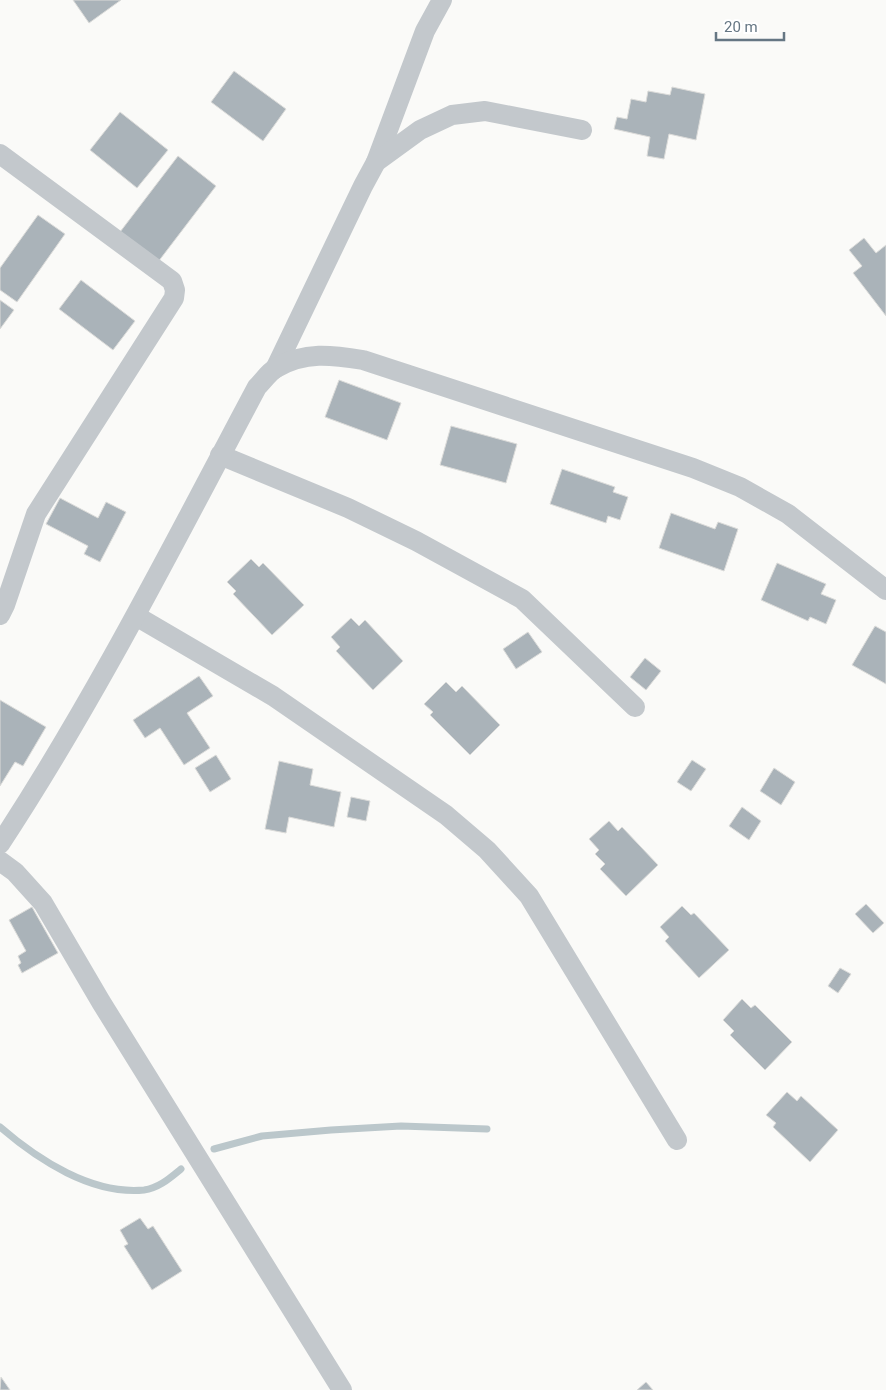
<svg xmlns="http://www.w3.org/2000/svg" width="886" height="1390" viewBox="0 0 886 1390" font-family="Roboto,sans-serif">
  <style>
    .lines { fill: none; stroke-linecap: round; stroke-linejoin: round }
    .stream { stroke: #bbc7cb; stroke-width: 7 }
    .building { fill: #aab3b9; stroke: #dcdcda }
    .minor { stroke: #c3c8cc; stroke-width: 20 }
  </style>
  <rect width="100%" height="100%" fill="#fafaf8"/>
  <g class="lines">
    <g class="stream">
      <path d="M0,1127C38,1160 92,1195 144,1190C159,1188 170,1178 181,1169"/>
      <polyline points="214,1149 262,1136 331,1130 401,1126 487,1129"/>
    </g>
  </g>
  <g class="building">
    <polygon points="73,0 121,0 89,23"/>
    <polygon points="234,71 286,109 263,141 211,102"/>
    <polygon points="672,87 705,94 696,140 669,134 664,159 647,156 650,137 614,129 617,117 627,119 631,99 646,102 648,91 670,95"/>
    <polygon points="120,112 168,150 137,188 90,150"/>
    <polygon points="178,156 216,186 158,262 120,232"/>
    <polygon points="38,215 65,234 17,302 0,290 0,268"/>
    <polygon points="864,238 876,253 886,245 886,316 853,273 862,266 849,250"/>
    <polygon points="81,280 135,321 113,350 59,309"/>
    <polygon points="0,300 14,310 0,329"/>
    <polygon points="339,380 401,403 387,440 325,417"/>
    <polygon points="451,426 517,444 506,483 440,465"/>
    <polygon points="562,469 615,487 613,492 628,497 620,520 608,516 606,523 550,504"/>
    <polygon points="60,498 98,518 106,502 126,512 100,562 84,554 88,546 46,524"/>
    <polygon points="671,513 715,529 718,522 738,529 724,571 659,548"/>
    <polygon points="251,559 259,567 263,563 304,605 272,635 233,594 236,591 227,582"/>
    <polygon points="777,563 826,584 821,594 836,600 826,624 810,617 808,621 761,600"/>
    <polygon points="351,618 359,626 365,620 403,661 373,690 336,651 340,647 331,637"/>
    <polygon points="875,626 886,632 886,684 852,665"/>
    <polygon points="528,632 542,652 516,669 503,649"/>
    <polygon points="645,658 661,671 646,690 630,677"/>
    <polygon points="199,676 213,696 187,713 210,748 184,765 160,728 145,738 133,720"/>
    <polygon points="446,682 456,692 462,686 500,725 470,755 430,715 433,712 424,704"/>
    <polygon points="0,700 46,727 23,766 15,762 0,786"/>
    <polygon points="216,755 231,779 210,792 195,768"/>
    <polygon points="692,760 706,769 691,791 677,782"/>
    <polygon points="279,761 313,769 310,785 341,792 334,827 289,817 286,833 265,829"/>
    <polygon points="774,768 795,782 781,805 760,791"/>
    <polygon points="351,797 370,801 366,821 347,817"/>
    <polygon points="742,807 761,821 749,840 729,826"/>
    <polygon points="609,821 618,831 622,827 658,865 626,896 600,869 605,864 595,854 599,850 589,839"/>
    <polygon points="866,904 884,923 873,933 855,914"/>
    <polygon points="682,906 691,915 694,913 729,950 699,978 665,941 669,937 660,927"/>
    <polygon points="32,907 58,953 22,973 18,965 21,963 18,956 26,951 9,920"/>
    <polygon points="840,968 851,974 838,993 828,986"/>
    <polygon points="742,999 751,1008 755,1005 792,1042 765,1070 730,1035 734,1031 723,1020"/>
    <polygon points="787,1092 797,1101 801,1096 838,1130 810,1162 773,1127 776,1123 766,1115"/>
    <polygon points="140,1218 148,1229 153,1226 182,1271 152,1290 124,1246 128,1244 120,1230"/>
    <polygon points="1,1377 10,1390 0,1390"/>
    <polygon points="646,1382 653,1390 637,1390"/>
  </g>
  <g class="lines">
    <g class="minor">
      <polyline points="0,154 172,281 175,290 174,298 36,514 5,605 0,615"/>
      <polyline points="376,162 425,31 442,0"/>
      <polyline points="275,369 363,186 376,162 420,130 452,115 485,111 582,130"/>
      <polyline points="220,455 348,508 416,541 522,599 635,707"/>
      <polyline points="136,616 273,696 446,815 487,850 529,896 677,1140"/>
      <path d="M0,844C96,698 175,541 257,387C263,381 269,372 276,368C305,351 332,355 363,360L693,468L740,487L788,514L886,590"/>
      <polyline points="0,861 15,872 43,903 101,1002 342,1390"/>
    </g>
  </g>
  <path d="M716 32v8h68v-8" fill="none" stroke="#657683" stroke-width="2.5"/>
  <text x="724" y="32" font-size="15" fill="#657683" stroke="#ffffff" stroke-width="4" paint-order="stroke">20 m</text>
</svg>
